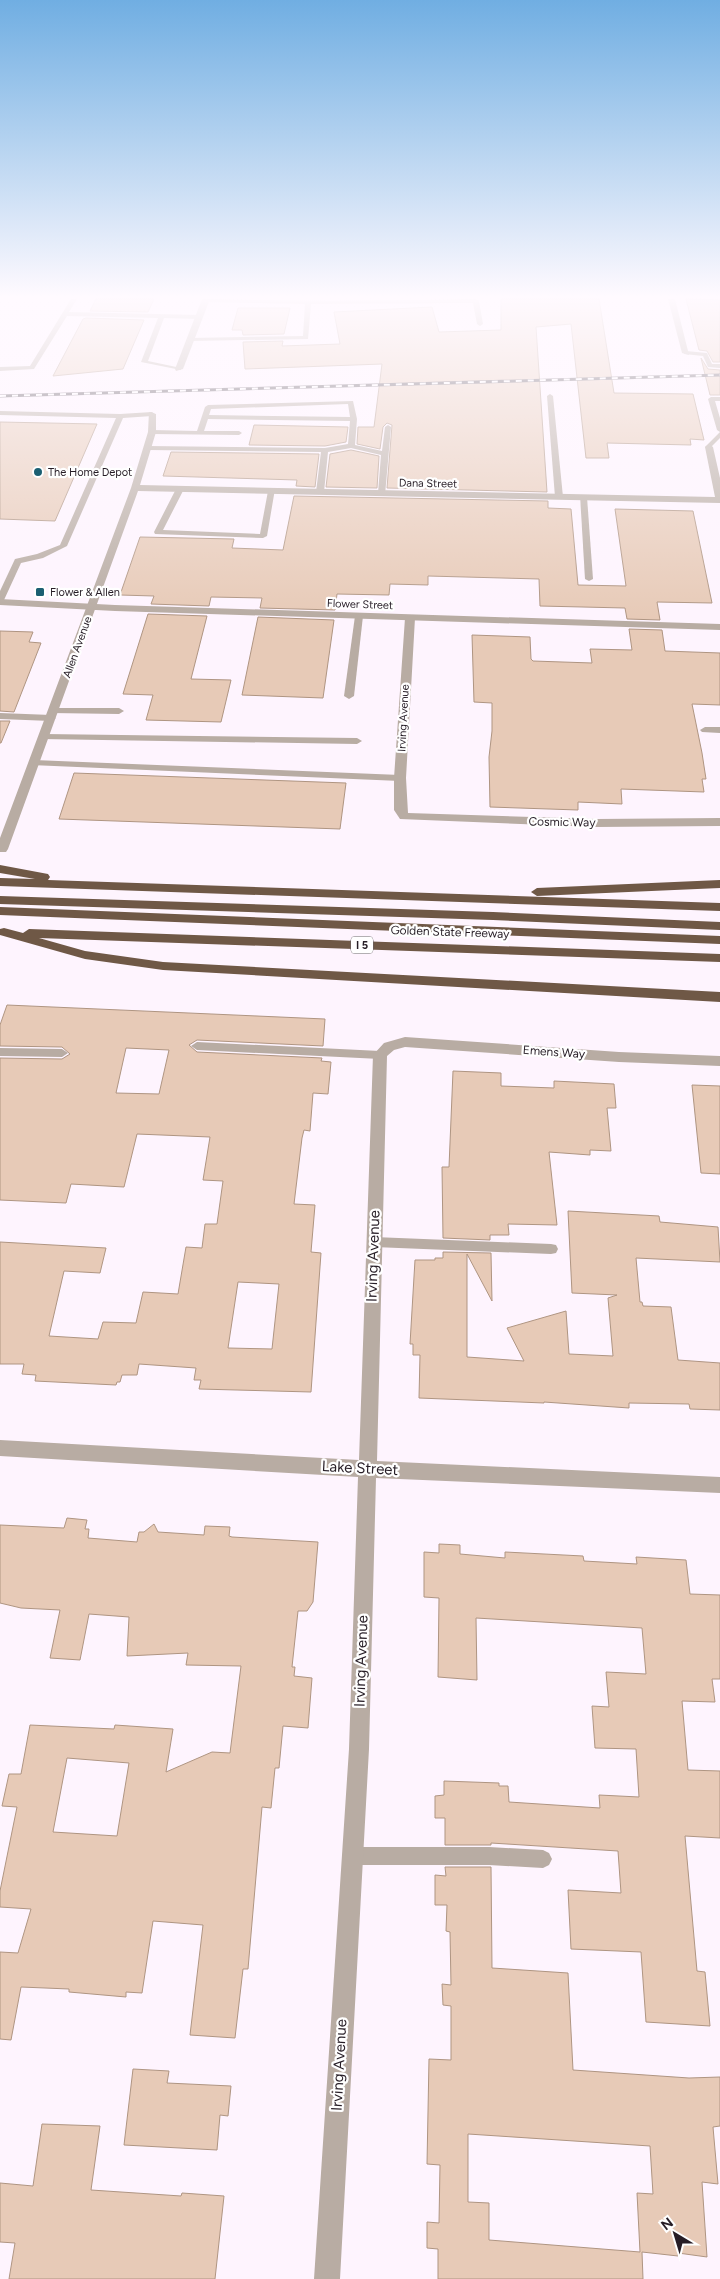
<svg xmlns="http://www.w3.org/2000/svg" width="720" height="2279" viewBox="0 0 720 2279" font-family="Figtree,sans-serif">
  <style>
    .building { fill: #e7cab7; stroke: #af9582; fill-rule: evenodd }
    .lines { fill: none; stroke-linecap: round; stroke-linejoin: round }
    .service { fill: #b8aca3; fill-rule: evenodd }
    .minor { fill: #b8aca3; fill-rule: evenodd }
    .tertiary { fill: #b8aca3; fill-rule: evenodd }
    .motorway { fill: #6f5846; fill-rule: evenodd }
    .rail-casing { stroke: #564d56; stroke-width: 3 }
    .rail { stroke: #fff; stroke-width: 2; stroke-dasharray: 6; stroke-linecap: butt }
    .poi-dot { fill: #1b5f72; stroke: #fff; stroke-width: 2 }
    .labels { text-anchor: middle; stroke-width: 4.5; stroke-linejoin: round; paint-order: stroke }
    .far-poi-label { font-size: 11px; fill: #261d26; stroke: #fff; text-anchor: start }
    .far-street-label { font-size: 11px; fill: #261d26; stroke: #fff }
    .shield { fill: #fff; stroke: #676167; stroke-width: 1 }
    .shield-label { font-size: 11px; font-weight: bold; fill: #261d26 }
    .street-label { font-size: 12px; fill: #261d26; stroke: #fff }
    .near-street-label { font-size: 15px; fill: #261d26; stroke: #fff }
  </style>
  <rect width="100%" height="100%" fill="#fef4fe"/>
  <g class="building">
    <polygon points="96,299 154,299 148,312 90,311"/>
    <polygon points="501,299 599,299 614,393 693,394 704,440 690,439 691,445 607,443 609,458 586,458 571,324 536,327 547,492 387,488 392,425 387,423 383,427 380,449 357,444 358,427 374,427 382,364 245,369 243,342 283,341 282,346 340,344 334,312 432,307 439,332 501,330"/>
    <polygon points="686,299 720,300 720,362 713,362 707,351 699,350"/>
    <polygon points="238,308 290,308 284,334 243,335 242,330 232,330"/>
    <polygon points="86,318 144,320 123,369 53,376 83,319"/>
    <polygon points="701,358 708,369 720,370 720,395 710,395"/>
    <polygon points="0,422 97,424 55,521 0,519"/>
    <polygon points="254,425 348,427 346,442 325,446 249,445"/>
    <polygon points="351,450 379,456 377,488 326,487 330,454"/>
    <polygon points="171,452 247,453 319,454 315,487 296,486 297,480 163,476"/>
    <polygon points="294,496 548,501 548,508 571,509 578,585 626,586 615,509 693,511 712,603 657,602 660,620 627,619 625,608 540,606 539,579 428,576 428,585 390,584 389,595 337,594 335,610 260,608 262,598 211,597 209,606 151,604 154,596 120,595 140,537 234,539 232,548 283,550"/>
    <polygon points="148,614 207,616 191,679 231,680 221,722 146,720 153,695 123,694"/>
    <polygon points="258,617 334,620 323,698 242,695"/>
    <polygon points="629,629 662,630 665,651 720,653 720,705 692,704 702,753 706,779 702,779 704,792 621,789 622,804 578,802 578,810 490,807 489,757 492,731 492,703 474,702 472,635 530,637 531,659 533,661 592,663 590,649 632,650"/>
    <polygon points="0,631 33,632 29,642 41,643 14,712 0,711"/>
    <polygon points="0,721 10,721 1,743 0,743"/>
    <polygon points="74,773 346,783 340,829 59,819"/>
    <path d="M7,1005L325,1019L323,1046L197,1040L189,1045L197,1052L322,1058L321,1061L331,1062L328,1094L313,1093L310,1131L304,1130L302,1138L294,1204L315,1205L311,1252L321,1253L311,1392L199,1389L201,1380H194L196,1368L139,1364L137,1375H122L120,1382H117L116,1385L35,1381L36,1375L22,1374L24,1364H0V1242L106,1248L100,1273L64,1271L49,1336L98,1339L103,1322L136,1323L143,1292L178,1294L186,1247L202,1248L205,1224H217L223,1181L203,1180L210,1137L137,1134L124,1187L71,1184L66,1203L0,1200V1058L62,1059L70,1054L62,1047L0,1046V1025ZM126,1048L169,1050L159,1094L116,1093ZM238,1282L279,1284L272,1349L228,1348Z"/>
    <polygon points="453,1071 501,1073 501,1086 554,1088 554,1081 614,1084 616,1108 607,1108 611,1151 590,1150 590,1155 549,1152 557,1225 508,1224 509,1235 490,1235 490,1240 443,1238 442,1167 449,1167"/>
    <polygon points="692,1085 720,1086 720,1174 701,1173"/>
    <polygon points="568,1211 659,1216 660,1222 718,1227 720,1262 636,1258 640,1302 642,1302 643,1306 671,1307 678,1360 720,1363 720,1410 690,1409 689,1404 629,1403 629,1408 544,1402 544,1403 419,1398 420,1355 413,1355 413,1344 410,1344 415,1260 435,1260 435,1258 443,1258 443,1252 491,1253 492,1301 467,1254 467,1357 524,1361 507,1328 566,1311 569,1354 613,1356 608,1298 617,1295 572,1293"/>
    <path d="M67,1518L87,1520L85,1529H89L88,1538L137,1542L139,1532H144L154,1524L158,1532L204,1535L205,1526L230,1527L229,1536L232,1537L318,1542L313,1602L307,1611H298L292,1667H295L294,1676L312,1678L308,1728L283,1726L279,1768H275L271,1808L262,1807L248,1969H243L235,2038L190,2035L203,1925L153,1921L142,1993L126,1992V1997L69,1992V1989L21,1987L11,2040L0,2039V1952L18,1953L31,1909L0,1907V1891L17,1807L2,1806L9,1774H21L30,1725L114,1729L115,1725L173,1729L166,1772L212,1752L230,1753L241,1666L186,1665L188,1653L127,1656L129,1617L89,1614L80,1660L50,1658L60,1610L21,1608L0,1603V1525L64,1528ZM67,1758L129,1763L117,1836L53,1832Z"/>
    <polygon points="439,1544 460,1545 460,1554 505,1558 505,1552 583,1556 584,1561 637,1564 636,1557 686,1560 690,1594 720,1595 720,1679 712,1679 715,1702 682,1701 688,1770 720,1771 720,1838 685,1836 697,1971 705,1972 710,2026 646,2022 641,1952 571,1949 568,1890 621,1893 618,1851 491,1843 491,1845 445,1845 445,1818 435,1818 435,1796 444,1795 444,1781 499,1783 499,1786 508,1786 509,1802 600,1808 599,1795 639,1797 636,1749 595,1748 592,1706 609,1707 606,1672 646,1674 642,1628 476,1618 477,1680 438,1677 439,1598 424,1597 424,1552 439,1553"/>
    <path d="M445,1867H491L492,1968L568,1973L573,2070L689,2078L720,2077V2126L713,2127L718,2184L702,2182L707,2257L678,2253V2256L642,2252L643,2279H438V2249L427,2248V2222L439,2223L440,2165L427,2164L429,2059L451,2060V2006L443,2005L442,1984L451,1985L450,1932L446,1931L447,1905H435V1875L446,1876ZM468,2134L650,2146L653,2194L637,2193L640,2252L489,2240V2203L468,2202Z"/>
    <polygon points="133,2069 169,2071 167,2083 231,2086 228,2116 220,2115 217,2150 124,2145"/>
    <polygon points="42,2124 100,2126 91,2190 181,2196 182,2193 224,2196 215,2279 9,2279 15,2243 0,2242 0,2183 33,2186"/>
  </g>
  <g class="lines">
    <g class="service">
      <polygon points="71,299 77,299 69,312 199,315 202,317 199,319 164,318 148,361 181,368 181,370 141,362 158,318 67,316 34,369 0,371 0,367 30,366"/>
      <polygon points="204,299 332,301 476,299 479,301 483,324 480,326 477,324 473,303 311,304 308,339 188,341 190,338 303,336 305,304 205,302 202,300"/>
      <polygon points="686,351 707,353 712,364 720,364 720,368 708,367 703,356 684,354"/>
      <polygon points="550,394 553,396 563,497 559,499 555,497 547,396"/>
      <polygon points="711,397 720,397 720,401 715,401 720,418 720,438 709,449 705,447 720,432 717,430 708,399"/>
      <path d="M353,401L357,419L355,445L382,451L385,427L388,425L391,427L385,495L378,493L381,455L351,448L328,452L324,492L320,494L316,492L321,452L148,450L144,448L148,446L325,448L348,444L350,421L208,419L204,431H239L242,433L239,435L152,434L149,432L152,430L197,431L205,407L208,405ZM348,404L350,417L209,415L211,409Z"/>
      <polygon points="0,411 120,414 152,412 155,414 152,416 123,418 67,546 43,558 21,563 4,600 0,602 0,591 15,559 37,554 60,545 116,418 0,415"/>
      <polygon points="177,487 184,489 163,530 260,534 268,491 275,489 267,536 263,538 155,534 154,532"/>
      <polygon points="580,495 587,497 593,579 589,581 585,579"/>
      <polygon points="359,613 363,616 354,696 349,699 344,696 355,616"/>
      <polygon points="54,708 119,708 124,711 119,714 51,713 49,711"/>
      <polygon points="0,713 51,715 56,718 51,721 0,719"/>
      <polygon points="705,727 720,727 720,733 702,732 700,730"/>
      <polygon points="44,734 357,738 362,741 357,744 41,739 41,735"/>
      <polygon points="34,760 400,775 405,778 400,781 31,765 31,761"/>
      <polygon points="197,1042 380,1051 386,1055 380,1059 197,1050 191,1046"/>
      <polygon points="0,1048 62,1049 68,1053 62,1057 0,1056"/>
      <polygon points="374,1237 551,1244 556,1245 558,1249 556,1253 551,1254 374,1247 369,1246 367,1242 369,1238"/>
      <polygon points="351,1847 489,1847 543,1850 549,1853 552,1859 549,1865 543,1868 489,1865 351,1865 345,1862 342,1856 345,1850"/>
    </g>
    <g class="minor">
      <polygon points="202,299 210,299 183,369 176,371 175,369"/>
      <polygon points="668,299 675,299 689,355 682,353"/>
      <polygon points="149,412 156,414 156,432 140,485 715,497 705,447 709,444 713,447 720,478 720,503 138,491 8,849 6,852 0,852 0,838 131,488 148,432"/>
      <polygon points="410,615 415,618 406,778 408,813 596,819 720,818 720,826 596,827 400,819 394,810 394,778 405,618"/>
      <polygon points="405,1037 619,1052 720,1056 720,1066 619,1062 405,1047 394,1050 387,1056 377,1461 720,1477 720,1493 376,1478 369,1749 340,2279 314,2279 349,1749 358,1477 0,1456 0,1440 359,1460 373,1055 384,1043"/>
    </g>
    <polygon class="tertiary" points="0,599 115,605 720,624 720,630 115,611 0,605"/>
    <g class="motorway">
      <polygon points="0,865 48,874 50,877 48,880 720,903 720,911 0,886 0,878 35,879 0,873"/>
      <polygon points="720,880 720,888 537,896 531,892 537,888"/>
      <polygon points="0,896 493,912 720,922 720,930 493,920 0,904"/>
      <polygon points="0,907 720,936 720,944 0,915"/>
      <polygon points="4,928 23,933 29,929 720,954 720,962 39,938 85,951 163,962 720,992 720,1002 163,970 85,959 0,935 0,929"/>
    </g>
    <g class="rail-casing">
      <polyline id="rail" points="0,396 720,375"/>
    </g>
    <use href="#rail" class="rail"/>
  </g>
  <linearGradient id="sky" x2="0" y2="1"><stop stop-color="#70aee2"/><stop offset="0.48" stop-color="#fffaff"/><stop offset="1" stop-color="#fffaff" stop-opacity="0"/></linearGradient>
  <rect width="720" height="618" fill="url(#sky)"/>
  <g class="poi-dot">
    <circle cx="38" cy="472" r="5"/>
    <rect x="35" y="587" width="10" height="10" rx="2.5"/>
  </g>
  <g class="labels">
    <g class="far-poi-label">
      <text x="48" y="476">The Home Depot</text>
      <text x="50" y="596">Flower &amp; Allen</text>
    </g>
    <g class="far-street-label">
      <text transform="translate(428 483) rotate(1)" y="4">Dana Street</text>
      <text transform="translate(360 604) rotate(2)" y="4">Flower Street</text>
      <text transform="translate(77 647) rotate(-70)" y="4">Allen Avenue</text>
      <text transform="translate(403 718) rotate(-87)" y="4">Irving Avenue</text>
    </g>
    <rect class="shield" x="351" y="936.5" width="22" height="17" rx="4"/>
    <g class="shield-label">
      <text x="362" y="949">I 5</text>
    </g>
    <g class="street-label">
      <text transform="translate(562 822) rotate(1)" y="4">Cosmic Way</text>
      <text transform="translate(450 932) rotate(2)" y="4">Golden State Freeway</text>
      <text transform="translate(554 1052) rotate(4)" y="4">Emens Way</text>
    </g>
    <g class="near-street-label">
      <text transform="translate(373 1256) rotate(-88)" y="5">Irving Avenue</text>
      <text transform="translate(360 1468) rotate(3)" y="5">Lake Street</text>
      <text transform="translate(361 1661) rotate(-88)" y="5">Irving Avenue</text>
      <text transform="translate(339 2065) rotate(-87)" y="5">Irving Avenue</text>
    </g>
  </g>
  <g transform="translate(675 2234) rotate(322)" stroke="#ffffff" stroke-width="4" paint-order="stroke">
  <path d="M0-4L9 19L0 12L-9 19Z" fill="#261d26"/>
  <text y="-8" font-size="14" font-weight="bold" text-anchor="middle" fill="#261d26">N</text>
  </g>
</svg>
